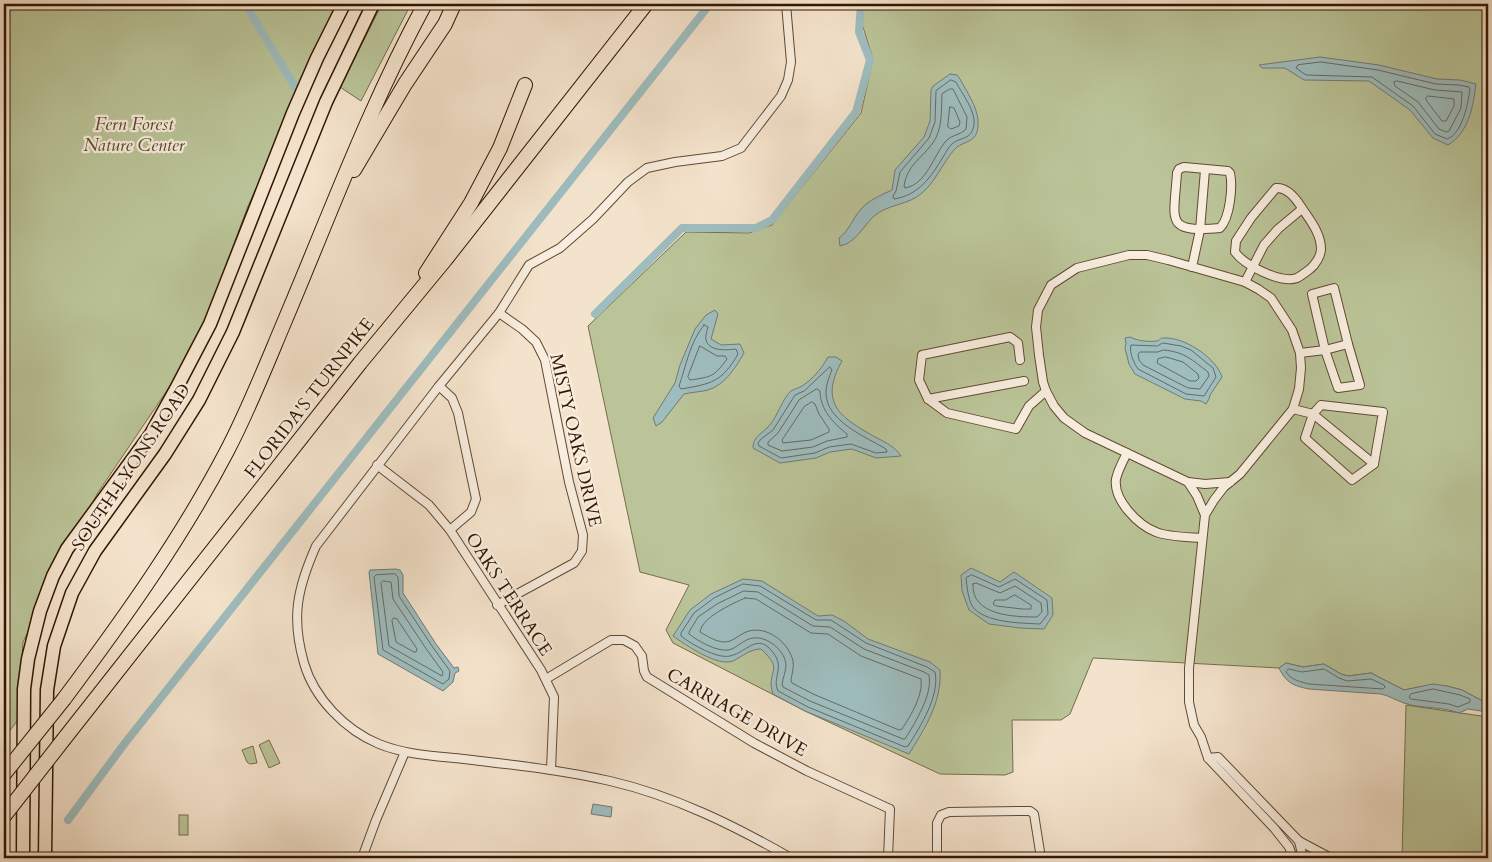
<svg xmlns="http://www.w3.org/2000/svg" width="1492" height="862" viewBox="0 0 1492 862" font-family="Cardo,serif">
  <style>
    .green { fill: #bac498; stroke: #766d4c }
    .water { fill: #9ebdbf; stroke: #737a73 }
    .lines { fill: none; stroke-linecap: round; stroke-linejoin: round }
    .shore { stroke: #686a60; stroke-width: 1 }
    .canal { stroke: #9ebdbf; stroke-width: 8 }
    .street-casing { stroke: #624933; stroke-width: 10 }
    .primary-casing { stroke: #321600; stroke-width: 15 }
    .highway-casing { stroke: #321600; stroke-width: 16 }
    .street { stroke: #f8edde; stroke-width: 8 }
    .primary { stroke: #f4e3cc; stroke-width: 12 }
    .highway { stroke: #f4e3cc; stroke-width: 14 }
    .highway-bridge-casing { stroke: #321600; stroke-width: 16; stroke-linecap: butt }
    .highway-bridge { stroke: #f4e3cc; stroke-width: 14 }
    .labels { text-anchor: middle; stroke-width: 4.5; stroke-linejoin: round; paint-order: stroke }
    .park-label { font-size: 18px; font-style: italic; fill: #5b4a2e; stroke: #f8edde }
    .street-label { font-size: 18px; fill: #321600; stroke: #f8edde }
  </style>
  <rect width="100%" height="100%" fill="#f4e3cc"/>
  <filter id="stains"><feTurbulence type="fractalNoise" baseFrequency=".004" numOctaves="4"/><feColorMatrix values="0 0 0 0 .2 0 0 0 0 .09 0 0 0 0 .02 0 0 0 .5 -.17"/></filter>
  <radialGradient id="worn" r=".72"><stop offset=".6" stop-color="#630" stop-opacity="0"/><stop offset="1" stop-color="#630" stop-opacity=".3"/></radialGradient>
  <g class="green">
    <polygon points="4,4 346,4 317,58 248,206 201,332 168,389 97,494 23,642 18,720 4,738"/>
    <polygon points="382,4 411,4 361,101 340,87"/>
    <polygon points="864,4 1488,4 1488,704 1462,690 1447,686 1420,687 1404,690 1371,673 1348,676 1341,674 1324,664 1303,667 1286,663 1279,668 1093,658 1070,714 1061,720 1012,720 1013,772 1005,775 940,774 805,711 673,643 666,630 689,585 640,572 588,326 686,232 749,233 772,225 861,113 873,59 862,24"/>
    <polygon points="1406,705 1488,717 1488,858 1402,858"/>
    <polygon points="269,740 280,763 269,768 259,745"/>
    <polygon points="253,746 257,763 250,764 247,762 242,750"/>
    <rect x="179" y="815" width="9" height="20"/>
  </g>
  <g class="water">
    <path d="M1320,57L1379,65L1437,79L1460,80L1476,84C1473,107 1469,132 1448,145L1433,138L1410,110L1369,81L1304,80L1285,68H1262L1259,65Z"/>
    <path d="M950,74L957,75L960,79C969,96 982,113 977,132C974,143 960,142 954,150C942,164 936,181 922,193C909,205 888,204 874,216C863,226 856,243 840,246L839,238C850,230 852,219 861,209C869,200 881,195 892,190L895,170L924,137L930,121L931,90L933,86Z"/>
    <path d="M715,310L718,314L711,339L721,345L740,344L744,353C736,367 725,385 708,390C701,392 692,392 684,394L662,422L656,426L653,418L675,383L680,365L695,329L706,315Z"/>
    <path d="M1130,337C1138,341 1148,342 1157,341C1162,339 1159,338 1164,338C1185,337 1216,358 1222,377L1210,395L1209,399L1206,404L1201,401L1185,399L1135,374L1129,364L1125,348L1126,343L1125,338Z"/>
    <path d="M828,357H836L842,361C818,404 841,418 877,438C887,443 895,447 901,456L876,458L852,449L830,452L816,458L780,463L753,448C753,437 760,435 768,427C777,418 782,399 791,391C794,389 799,388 802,386C813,379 822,368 828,357Z"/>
    <polygon points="971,568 1000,582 1014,572 1052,598 1053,615 1044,629 1020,628 989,624 969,610 962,591 961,575"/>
    <polygon points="396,569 400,570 403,575 403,593 436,644 454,668 458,667 459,671 455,673 453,682 443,691 378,654 369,572 370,570"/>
    <path d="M743,579L762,581L818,616L832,615L844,621L868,639L930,662L940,670C942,702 925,728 909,754L805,711L773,694C765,670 786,672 761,649C750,649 743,656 733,661C717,667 686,645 673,636L690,610L711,594Z"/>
    <path d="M1286,663L1303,667L1324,664L1341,674L1348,676L1371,673L1404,690L1433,684L1447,686L1462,690L1488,704V712L1468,709L1459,713C1441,706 1421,709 1404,703C1395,700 1390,696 1381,694L1309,689C1294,686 1286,683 1279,668Z"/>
    <polygon points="593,804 612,807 611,817 591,814"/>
  </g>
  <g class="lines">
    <g class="shore">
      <path d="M1321,62L1378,70L1436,84L1459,85L1469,87L1470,89C1468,104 1462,134 1447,139L1435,134L1413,106L1372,77L1306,75L1296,68L1298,65Z"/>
      <path d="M951,80L956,82C962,94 976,111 974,125C971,141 961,136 952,144C948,147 946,153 943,157C931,177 919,195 894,199L893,196L896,191L900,172L929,138L935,122L936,91Z"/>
      <polygon points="1397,81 1435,90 1462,92 1461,108 1449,131 1446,132 1439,129 1418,102 1395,86 1394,82"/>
      <path d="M950,89H953L967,117L966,129C961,135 951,135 946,141C933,156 927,184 905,188L904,186C907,165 921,159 932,144C943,130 941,111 942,94Z"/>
      <polygon points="1428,96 1454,99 1454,106 1446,121 1442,121 1426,100 1426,98"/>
      <polygon points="950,107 954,108 960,122 959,126 951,129 948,127"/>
      <path d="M704,325L708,327C707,331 705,336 706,340C709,352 728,350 736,349L738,354C722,382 711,384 681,389L679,386C686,366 690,342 704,325Z"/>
      <path d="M1163,343L1181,346L1191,350L1213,368L1216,377L1204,396L1186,394L1138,369C1134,363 1129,353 1131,345L1157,346Z"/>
      <path d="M700,346L717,356H725L727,359C714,377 711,377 690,380L688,377Z"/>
      <path d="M1164,350C1185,352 1192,360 1208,372L1209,376L1200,389L1188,388L1143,365L1139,360L1138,354L1140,352H1157Z"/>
      <polygon points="1166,357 1183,362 1198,374 1199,378 1196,381 1190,381 1157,363 1158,359"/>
      <path d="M830,367L832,370C829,377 826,385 826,393C826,421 866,437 886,449L887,452L876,453L851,444L829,447L815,453L781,458L759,446L758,443L761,439L773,430L795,395L804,391Z"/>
      <path d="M817,389L820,391C820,409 833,423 847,434V437L827,441L813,447L782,451L768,445V442L778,433L799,400Z"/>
      <polygon points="812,402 815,404 819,414 829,429 829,432 811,440 783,443 782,440 804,407"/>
      <polygon points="395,574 398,577 399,596 432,646 450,671 449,679 443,684 383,650 374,577 376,575"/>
      <path d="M972,575L999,587L1015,579L1047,600L1048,614L1040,624C1021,623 984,623 972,606C968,598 967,587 966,578Z"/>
      <polygon points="383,581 391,582 393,599 427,650 443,672 442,676 389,646 381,583"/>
      <path d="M743,584L760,586L816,620H831L866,643L927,667L935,672C940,696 920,727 908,746L905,747L808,707L778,691C772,680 783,669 776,657C759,629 748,652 730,656C717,659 691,644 681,636V633L694,613L714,598Z"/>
      <path d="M973,584L976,583L1000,593L1015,586L1041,603L1042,612L1037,617C1015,617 971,616 973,584Z"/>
      <path d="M744,591L758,592L813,626L830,627L864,649L924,672L929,675C933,694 915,723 905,739H903L810,701L783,687L782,684C783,678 786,671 786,665C785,650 767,636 753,638C744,639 737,648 729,650C717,652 698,641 689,634V632L698,617L717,604Z"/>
      <polygon points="1015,595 1031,605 1031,609 1022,609 996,606 993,604 995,600 1005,600"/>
      <path d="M745,598L756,599L811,633L828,634L861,656L921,679C923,696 911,715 902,729L899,730L813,694L792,683L791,680C792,674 794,667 793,661C789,643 768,626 749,631C741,633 733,642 725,642C716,642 707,636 700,632C702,617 732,604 745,598Z"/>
      <polygon points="394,618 397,619 417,649 416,652 414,652 396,642 392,621"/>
      <path d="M1289,669L1302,672L1324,669L1339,678L1347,681L1371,679L1384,685L1385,687L1383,689L1309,684C1301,682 1291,680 1286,672Z"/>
      <polygon points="1433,689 1460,695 1470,699 1470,702 1458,707 1449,704 1411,699 1409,697 1411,694"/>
    </g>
    <g class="canal">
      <polyline points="245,4 295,87"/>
      <polyline points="595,314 682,228 756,228 772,220 856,112 870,60 859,32 861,4"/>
      <polyline points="68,820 125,743 710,4"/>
    </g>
    <g class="street-casing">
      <g id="street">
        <path d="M786,4L791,62L788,80L781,96L741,148L722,156L675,162L647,168L628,182L593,219L560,248L529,265L499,313L439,386L316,546C297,589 291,618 304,663C314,698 345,730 379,744C406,755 436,756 464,759C513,765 562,770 610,781C675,796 735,826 791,858"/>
        <path d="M1184,167L1228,171L1230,173C1233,186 1230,218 1220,228C1164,233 1174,221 1177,173L1179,169Z"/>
        <path d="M1276,188C1286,187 1294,196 1300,205C1308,218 1321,232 1321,249C1321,256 1315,265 1310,269C1306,272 1301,276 1297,278C1281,284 1244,265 1235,252L1236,241L1251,218Z"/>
        <polyline points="1192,267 1200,230 1205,170"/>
        <polyline points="1245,282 1264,245 1278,229 1302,209"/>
        <polygon points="1334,288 1348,344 1360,385 1338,388 1325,350 1312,294"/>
        <polyline points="1300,353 1325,350 1348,344"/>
        <polyline points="1020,360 1018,343 1010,337 922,355 919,380 928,399 947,413 1016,429 1029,406 1046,391"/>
        <polyline points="439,386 452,398 458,413 476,499 471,512 450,530"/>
        <polyline points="928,399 1024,381"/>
        <polygon points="1321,405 1383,412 1374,464 1352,480 1305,438 1313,414"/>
        <polyline points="1293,409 1313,414 1374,464"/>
        <path d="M1127,453C1123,461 1118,470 1116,479C1113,500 1138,525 1156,532C1168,537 1189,537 1202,538"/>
        <polyline points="377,465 429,505 450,530 541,670 554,697 551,770"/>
        <polyline points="1188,482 1205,484 1230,482"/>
        <polyline points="1205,515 1214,500 1224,487 1240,474 1293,409 1299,389 1301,368 1300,353 1292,330 1271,298 1258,289 1245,282 1168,260 1147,255 1129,255 1077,268 1051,285 1038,310 1036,327 1039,355 1043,382 1046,391 1054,406 1064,418 1085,433 1188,482 1197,496 1205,515 1189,668 1189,702 1194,725 1201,737 1208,758 1274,828 1289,847 1293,858"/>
        <polyline points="497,605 574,563 582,551 583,535 569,482 545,360 536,342 522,329 499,313"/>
        <polyline points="546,679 611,640 624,640 635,646 642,656 644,671 647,677 754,743 807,771 890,809 888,858"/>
        <polyline points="1208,758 1218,757 1299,841 1303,858"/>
        <polyline points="1299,841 1331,858"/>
        <polyline points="362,858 376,820 405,752"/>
        <polyline points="937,858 937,823 941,815 949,812 1020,811 1030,811 1034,814 1041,858"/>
      </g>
    </g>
    <g class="primary-casing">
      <g id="primary">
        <polyline points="23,858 24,689 28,659 40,611 53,576 67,549 151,434 176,389 210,324 293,113 317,58 344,4"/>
        <polyline points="45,858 47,690 54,646 72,593 95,551 165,454 199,400 233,332 326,102 373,4"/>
      </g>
    </g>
    <g class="highway-casing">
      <g id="highway">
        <polyline points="354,170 405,84 445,24 454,4"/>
        <polyline points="426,273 471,203 500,148 525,85"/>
        <path d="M64,699C123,620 181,539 227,451C248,411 265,368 283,325C329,217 369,107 425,4"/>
        <polyline points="64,739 360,363 445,260 646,4"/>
      </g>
    </g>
    <use href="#street" class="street"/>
    <use href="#primary" class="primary"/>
    <use href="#highway" class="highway"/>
    <g class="highway-bridge-casing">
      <g id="highway-bridge">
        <polyline points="4,774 64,699"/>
        <polyline points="4,816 64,739"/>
      </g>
    </g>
    <use href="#highway-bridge" class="highway-bridge"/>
  </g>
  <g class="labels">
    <g class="park-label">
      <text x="134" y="130">Fern Forest<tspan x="134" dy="21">Nature Center</tspan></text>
    </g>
    <g class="street-label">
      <text transform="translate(309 398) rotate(-52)" y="6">FLORIDA'S TURNPIKE</text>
      <text transform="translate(576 440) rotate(77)" y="6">MISTY OAKS DRIVE</text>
      <text transform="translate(131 467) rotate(-56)" y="6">SOUTH LYONS ROAD</text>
      <text transform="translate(509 594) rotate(57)" y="6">OAKS TERRACE</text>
      <text transform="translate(737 712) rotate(30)" y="6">CARRIAGE DRIVE</text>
    </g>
  </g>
  <rect width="1492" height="862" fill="none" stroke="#f4e3cc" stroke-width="20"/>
  <rect x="5" y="5" width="1482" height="852" fill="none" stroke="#321600" stroke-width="2.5"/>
  <rect x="10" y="10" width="1472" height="842" fill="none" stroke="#321600"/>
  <rect width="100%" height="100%" filter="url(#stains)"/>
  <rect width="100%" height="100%" fill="url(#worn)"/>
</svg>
